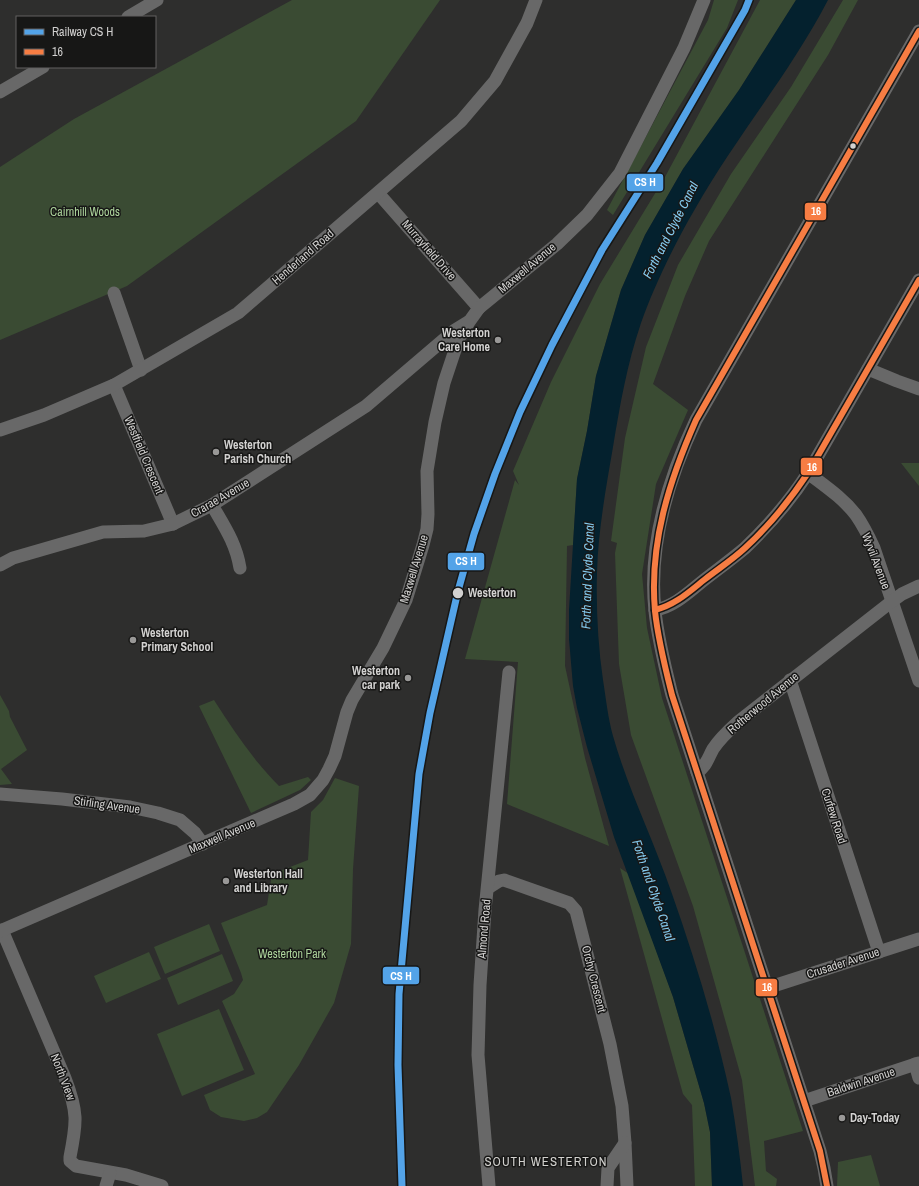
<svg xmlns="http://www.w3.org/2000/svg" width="919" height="1186" viewBox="0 0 919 1186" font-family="'Archivo Narrow',sans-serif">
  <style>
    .green { fill: #3a4b33 }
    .water { fill: #04212e }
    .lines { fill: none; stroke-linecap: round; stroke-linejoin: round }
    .minor { stroke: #686868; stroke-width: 13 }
    .bus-1-casing { stroke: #171716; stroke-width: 9 }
    .bus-1 { stroke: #f77d43; stroke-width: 6 }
    .rail-1-casing { stroke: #171716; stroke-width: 10 }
    .rail-1 { stroke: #53a3e8; stroke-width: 7 }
    .bus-dot { fill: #d2d1d0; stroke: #171716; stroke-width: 1.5 }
    .poi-dot { fill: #999897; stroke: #171716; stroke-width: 1.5 }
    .labels { text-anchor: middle; stroke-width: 3; stroke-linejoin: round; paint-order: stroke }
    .park-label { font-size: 12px; fill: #acd39b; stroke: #171716 }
    .street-label { font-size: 12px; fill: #d2d1d0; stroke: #171716 }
    .poi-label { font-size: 12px; font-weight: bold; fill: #d2d1d0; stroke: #171716; text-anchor: start }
    .stop-label { font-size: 12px; font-weight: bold; fill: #d2d1d0; stroke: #171716; text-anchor: start }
    .water-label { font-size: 13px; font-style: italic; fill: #84caee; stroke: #171716 }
    .neighbourhood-label { font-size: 13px; letter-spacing: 1px; fill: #d2d1ce; stroke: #171716 }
    .line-badge { stroke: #171716; stroke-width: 1.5 }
    .badge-label { font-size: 11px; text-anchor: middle; font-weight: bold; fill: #fff }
  </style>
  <rect width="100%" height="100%" fill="#2e2e2d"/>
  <g class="green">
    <polygon points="292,0 440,0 356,121 127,286 0,340 0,167 74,119"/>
    <polygon points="714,0 738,0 727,28 613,215 607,210 708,20"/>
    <polygon points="760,0 796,0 739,90 683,169 645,235 621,290 596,376 587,431 577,479 573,545 567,546 565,666 585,758 609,846 507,804 518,662 465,659 515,480 519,485 513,471 551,382 600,284 665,177"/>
    <polygon points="843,0 858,0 828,55 709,241 685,296 653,384 688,410 656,484 642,574 647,628 662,698 803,1131 764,1141 766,1171 777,1179 776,1186 755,1186 742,1080 693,906 631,735 619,664 615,553 617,543 611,541 625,438 646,347 678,265 731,174 791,87"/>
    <polygon points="901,463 919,463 919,486"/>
    <polygon points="0,695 9,711 10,717 27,750 1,769 12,784 0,785"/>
    <path d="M214,700C233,730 254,761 279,786L308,777L311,780L300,790L251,813L199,706Z"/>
    <polygon points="335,778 359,786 353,869 351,944 334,1003 299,1065 267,1112 257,1118 244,1121 221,1117 210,1110 204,1095 255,1074 222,1001 234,994 243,980 241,973 221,923 267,905 272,874 308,860 311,812 323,800"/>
    <polygon points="620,868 629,874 673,997 704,1103 710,1132 712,1186 695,1186 692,1105 683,1094"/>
    <polygon points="209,924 220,951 165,974 154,947"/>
    <polygon points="149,952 161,979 106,1003 94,976"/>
    <polygon points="222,954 233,981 178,1005 167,978"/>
    <polygon points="219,1009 244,1070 182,1096 157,1034"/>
    <polygon points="871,1155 880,1186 837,1186 838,1162"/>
  </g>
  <path class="water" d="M796,0H828C790,73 736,137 695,209C675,243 654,286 641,323C627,364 620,405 613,447C606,488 598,531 597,573C596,608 598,645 603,680C606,699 608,718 613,736C628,789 653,839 671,891C695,959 716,1028 731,1098C736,1127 740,1157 743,1186H712L710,1132L704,1103L673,997L614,837L587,747L577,708L573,686L569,639V610L577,479L587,431L596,376L621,290L645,235L683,169L739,90Z"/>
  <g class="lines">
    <g class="minor">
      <polyline points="128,17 157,0"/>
      <polyline points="0,92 43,67"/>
      <polyline points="378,193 479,308"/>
      <polyline points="114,293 141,370"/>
      <polyline points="868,369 897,381 919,389"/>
      <polyline points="114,385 173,524"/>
      <polyline points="0,430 44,415 114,385 238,313 461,121 495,81 527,23 536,0"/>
      <path d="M808,473C825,486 843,498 856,515C863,525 869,537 874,548L919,681"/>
      <path d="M212,505C224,526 236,543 240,568"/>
      <polyline points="0,565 13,558 103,532 144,531 173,524 212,505 366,406 455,330 468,322"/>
      <path d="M655,610C674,607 689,592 704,580C718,569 732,559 745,548C769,525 790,501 808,473L919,280"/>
      <polyline points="790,680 879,952"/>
      <path d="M697,772C706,767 708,758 713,749C720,738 729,730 739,721L891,602L902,594L919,586"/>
      <polyline points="0,794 62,799 130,807 158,813 180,820 195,833 203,844"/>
      <polyline points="488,888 499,881 504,880 569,903 576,911 610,1044 622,1106 625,1143 627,1186"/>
      <path d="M2,930L65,1078C78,1112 77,1122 70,1157V1161L76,1166L126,1175L162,1186"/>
      <polyline points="0,931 294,804 310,795 323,780 329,769 335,756 347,712 352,700 383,648 406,600 423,545 427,529 428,514 427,471 435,422 444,383 459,338 469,322 479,308 557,244 587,215 620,173 684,48 704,0"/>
      <polyline points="767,988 919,939"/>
      <polyline points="915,1064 919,1078"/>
      <polyline points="804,1101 919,1063"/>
      <polyline points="106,1186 110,1173"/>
      <polyline points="489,1186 478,1055 480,985 485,910 509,672"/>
      <polyline points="607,1186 608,1168 625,1143"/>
      <path d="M827,1186L824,1168L820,1151L672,695C665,667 658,640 655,611C648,545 668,479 696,420L919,31"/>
    </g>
    <g class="bus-1-casing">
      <g id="bus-1">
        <path d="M655,610C675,605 689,592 704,580C718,569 732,560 745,548C769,526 790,500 808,473L919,280"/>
        <path d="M827,1186L820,1151L672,695C665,667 658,640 655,611C649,544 669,481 696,420L919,31"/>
      </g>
    </g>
    <use href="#bus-1" class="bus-1"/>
    <g class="rail-1-casing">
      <polyline id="rail-1" points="402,1186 398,1065 399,994 419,774 430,713 458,591 474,534 495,474 520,412 552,345 602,250 657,163 745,10 749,0"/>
    </g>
    <use href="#rail-1" class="rail-1"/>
  </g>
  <g class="bus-dot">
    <circle cx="853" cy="146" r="3.5"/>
    <circle cx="458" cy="593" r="6"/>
  </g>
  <g class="poi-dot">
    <circle cx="498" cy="340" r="4"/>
    <circle cx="216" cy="452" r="4"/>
    <circle cx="133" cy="640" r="4"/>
    <circle cx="408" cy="678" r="4"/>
    <circle cx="226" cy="881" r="4"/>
    <circle cx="842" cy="1118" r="4"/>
  </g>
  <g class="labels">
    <g class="park-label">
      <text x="85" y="216">Cairnhill Woods</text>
      <text x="292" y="958">Westerton Park</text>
    </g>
    <g class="street-label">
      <text transform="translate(429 250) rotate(49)" y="4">Murrayfield Drive</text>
      <text transform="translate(303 257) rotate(-41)" y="4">Henderland Road</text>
      <text transform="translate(527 268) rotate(-40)" y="4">Maxwell Avenue</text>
      <text transform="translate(144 455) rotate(67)" y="4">Westfield Crescent</text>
      <text transform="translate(220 498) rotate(-30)" y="4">Crarae Avenue</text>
      <text transform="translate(876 561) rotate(69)" y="4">Wyvil Avenue</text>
      <text transform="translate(414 569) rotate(-73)" y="4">Maxwell Avenue</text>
      <text transform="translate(763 703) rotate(-40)" y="4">Rotherwood Avenue</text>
      <text transform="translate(107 805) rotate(8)" y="4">Stirling Avenue</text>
      <text transform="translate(834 816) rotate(72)" y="4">Curfew Road</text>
      <text transform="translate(222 836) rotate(-23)" y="4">Maxwell Avenue</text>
      <text transform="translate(484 929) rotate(-85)" y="4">Almond Road</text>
      <text transform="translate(843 963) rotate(-18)" y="4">Crusader Avenue</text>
      <text transform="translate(594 979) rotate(76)" y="4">Orchy Crescent</text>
      <text transform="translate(63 1077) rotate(69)" y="4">North View</text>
      <text transform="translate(861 1082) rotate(-18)" y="4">Baldwin Avenue</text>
    </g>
    <g class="poi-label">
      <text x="490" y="337" text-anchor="end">Westerton<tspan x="490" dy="14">Care Home</tspan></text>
      <text x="224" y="449">Westerton<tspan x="224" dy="14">Parish Church</tspan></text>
      <text x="141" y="637">Westerton<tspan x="141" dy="14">Primary School</tspan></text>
      <text x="400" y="675" text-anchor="end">Westerton<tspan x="400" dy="14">car park</tspan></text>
      <text x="234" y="878">Westerton Hall<tspan x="234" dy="14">and Library</tspan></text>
      <text x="850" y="1122">Day-Today</text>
    </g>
    <g class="stop-label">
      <text x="468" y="597">Westerton</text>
    </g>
    <g class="water-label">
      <text transform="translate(670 230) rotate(-63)" y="5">Forth and Clyde Canal</text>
      <text transform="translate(587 576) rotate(-88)" y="5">Forth and Clyde Canal</text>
      <text transform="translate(654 890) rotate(71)" y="5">Forth and Clyde Canal</text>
    </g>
    <g class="neighbourhood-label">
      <text x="546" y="1166">SOUTH WESTERTON</text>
    </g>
  </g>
  <g class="line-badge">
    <rect x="626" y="173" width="38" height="19" rx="4" fill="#53a3e8"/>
    <rect x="804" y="202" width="23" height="19" rx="4" fill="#f77d43"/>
    <rect x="800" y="457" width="23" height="19" rx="4" fill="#f77d43"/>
    <rect x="447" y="552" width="38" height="19" rx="4" fill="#53a3e8"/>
    <rect x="382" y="966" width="38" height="19" rx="4" fill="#53a3e8"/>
    <rect x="755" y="978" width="23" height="19" rx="4" fill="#f77d43"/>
  </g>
  <g class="badge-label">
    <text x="645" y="186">CS H</text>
    <text x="816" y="215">16</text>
    <text x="812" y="471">16</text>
    <text x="466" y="565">CS H</text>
    <text x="401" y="980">CS H</text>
    <text x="767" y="991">16</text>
  </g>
  <rect x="16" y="16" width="140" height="52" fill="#171716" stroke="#626160"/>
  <rect x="24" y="29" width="20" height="6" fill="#53a3e8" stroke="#626160"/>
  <text x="52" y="36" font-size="12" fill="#d2d1d0">Railway CS H</text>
  <rect x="24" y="49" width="20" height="6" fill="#f77d43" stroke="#626160"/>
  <text x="52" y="56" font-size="12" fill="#d2d1d0">16</text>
</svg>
